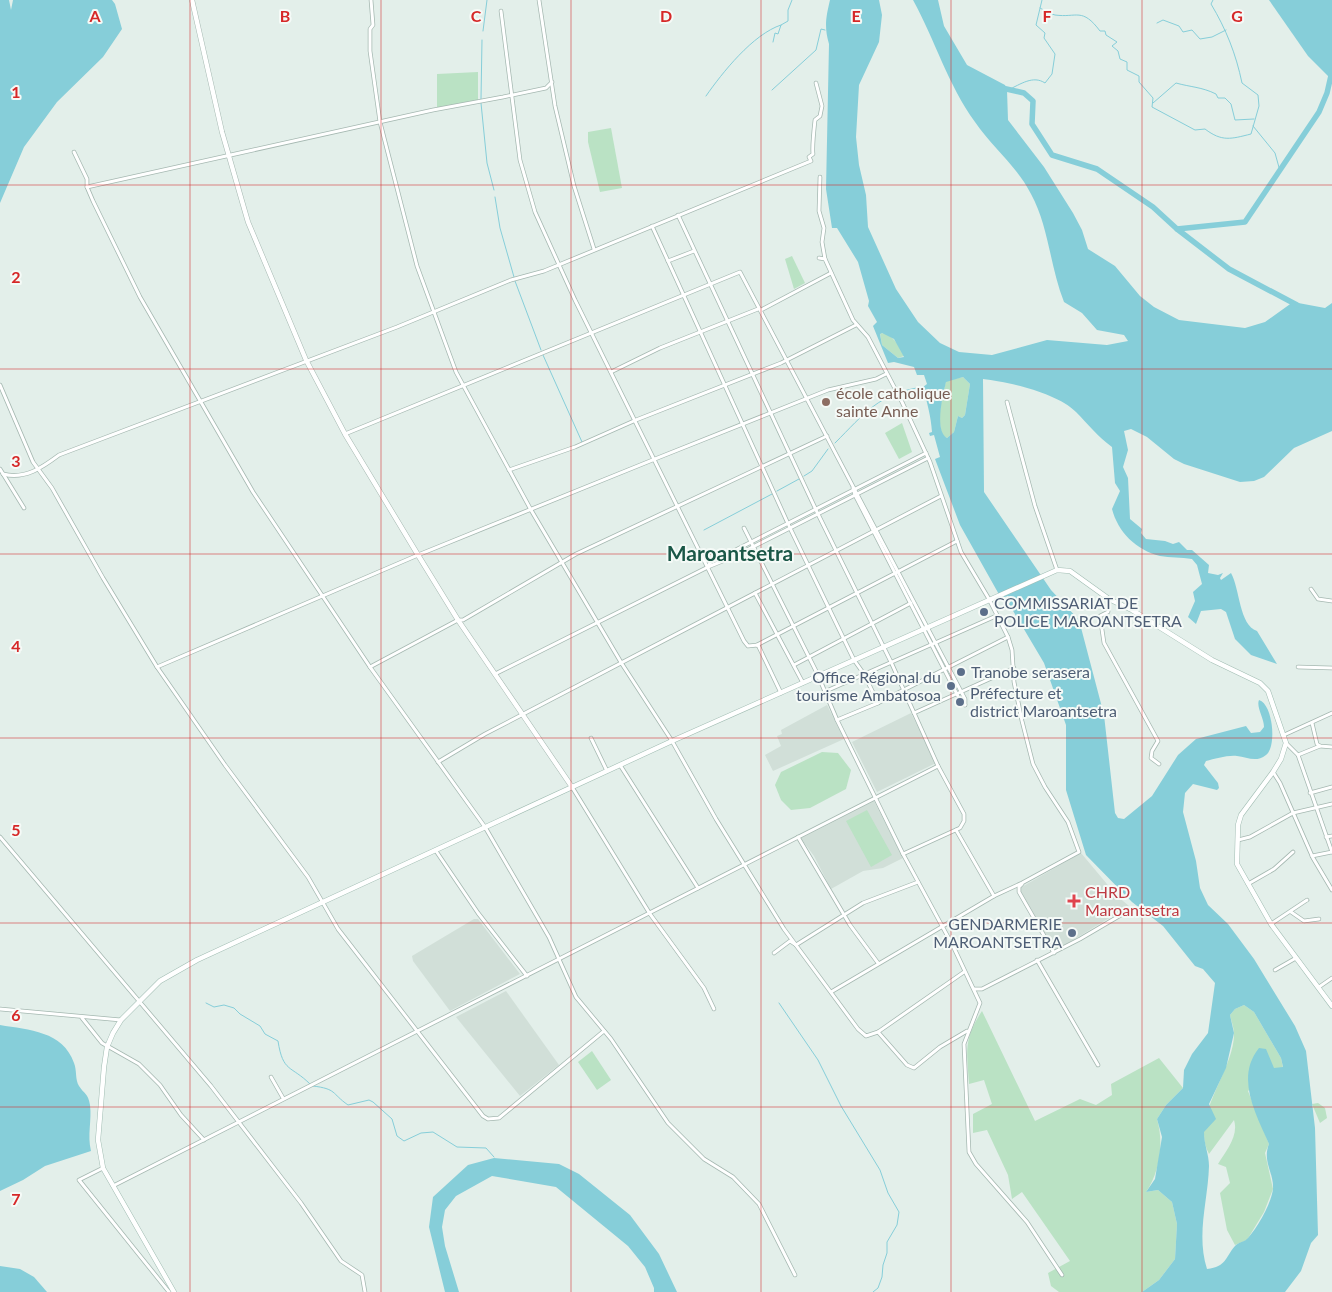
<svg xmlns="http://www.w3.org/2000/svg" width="1332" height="1292" viewBox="0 0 1332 1292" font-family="Lato,sans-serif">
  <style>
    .built { fill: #d1dfd8 }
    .green { fill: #bae2c4 }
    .water { fill: #86ced9; fill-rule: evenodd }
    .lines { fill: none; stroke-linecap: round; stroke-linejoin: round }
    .stream { stroke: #86ced9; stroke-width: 1 }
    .river { stroke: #86ced9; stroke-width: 5.5 }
    .minor-casing { stroke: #a5b8b1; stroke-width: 4.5 }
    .tertiary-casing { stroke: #a5b8b1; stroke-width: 5.5 }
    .secondary-casing { stroke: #a0bcb2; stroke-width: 5.5 }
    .minor { stroke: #fff; stroke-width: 3 }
    .tertiary { stroke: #fff; stroke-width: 4.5 }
    .secondary { stroke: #fff; stroke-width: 4.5 }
    .grid { fill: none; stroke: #d62828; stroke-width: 1; stroke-opacity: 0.55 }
    .education-dot { fill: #8d6e63; stroke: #f5faf7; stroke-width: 2 }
    .service-dot { fill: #5c6f8a; stroke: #f5faf7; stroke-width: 2 }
    .health-dot { fill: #e0444e; stroke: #f5faf7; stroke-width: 2 }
    .labels { text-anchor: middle; stroke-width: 4; stroke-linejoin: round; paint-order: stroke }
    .education-label { font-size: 16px; fill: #785e54; stroke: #f5faf7; text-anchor: start }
    .service-label { font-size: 16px; fill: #4e5e75; stroke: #f5faf7; text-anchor: start }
    .health-label { font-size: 16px; fill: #be3a42; stroke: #f5faf7; text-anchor: start }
    .district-label { font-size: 21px; font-weight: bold; fill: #1a5747; stroke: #f5faf7 }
    .grid-label { font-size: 16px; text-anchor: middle; font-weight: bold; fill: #d62828; stroke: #f5faf7; stroke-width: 4; stroke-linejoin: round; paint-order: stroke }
  </style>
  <rect width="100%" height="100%" fill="#e3efea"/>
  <g class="built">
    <polygon points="827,705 844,739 773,771 765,755 781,746 777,736 782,734 781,730"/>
    <polygon points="911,713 936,763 877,792 852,742"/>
    <polygon points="872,797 903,858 883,868 863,871 831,889 814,856 799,836"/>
    <polygon points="1081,853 1117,896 1129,906 1055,951 1020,892 1020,888"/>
    <polygon points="474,919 478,919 520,974 450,1011 413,961 412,956"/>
    <polygon points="506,991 559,1065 520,1096 456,1017"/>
  </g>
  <g class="green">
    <polygon points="478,72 478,100 437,108 437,74"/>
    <polygon points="611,128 622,188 600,192 588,142 588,132"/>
    <polygon points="792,256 805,283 794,289 785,259"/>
    <path d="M880,333C893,333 899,346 904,356L898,358L882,345Z"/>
    <path d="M963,377L970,384L965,415L962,418L958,416L954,432L947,438L943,436C936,419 942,398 946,381Z"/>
    <polygon points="902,423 912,452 899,459 885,433"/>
    <polygon points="822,752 838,753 851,770 846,789 810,808 791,810 781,800 775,785 781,772"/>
    <polygon points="867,810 892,855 871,867 846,821"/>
    <path d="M1244,1005L1254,1012L1281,1058L1283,1068L1274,1069L1248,1091L1269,1144L1265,1153L1273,1189L1264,1212L1247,1240L1235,1245L1227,1230L1220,1193L1230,1183L1226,1167L1218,1164C1226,1151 1239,1136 1234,1120L1209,1154C1189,1117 1235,1070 1234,1033C1234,1028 1231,1020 1230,1015L1235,1009Z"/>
    <path d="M982,1011L1035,1121L1080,1099L1096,1105L1112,1095L1111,1084L1159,1058L1183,1088L1166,1105L1157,1119C1164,1143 1160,1171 1146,1192L1158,1190L1172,1202L1177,1224L1175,1259L1159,1280L1142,1292H1059L1051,1286L1048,1273L1070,1261L1022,1192L1012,1199L1008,1175L987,1130L973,1133V1114L992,1104L984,1080L969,1084C967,1051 963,1040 982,1011Z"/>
    <polygon points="592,1051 611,1080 597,1090 578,1062"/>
    <polygon points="1318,1103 1325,1108 1327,1118 1320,1123 1312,1104"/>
  </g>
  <g class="water">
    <polygon points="0,0 9,0 11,10 13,0 112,0 115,4 122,29 103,57 57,102 24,147 0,203"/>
    <path d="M830,0H879L882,15L879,42L859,85L856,137L859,165L866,195L868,227L896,289L918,322L940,343L959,352L992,355L1047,340L1107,345L1128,341L1124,335L1097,330L1082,313L1064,302C1050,267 1049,227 1031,194C1017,166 992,147 975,122C948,85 935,40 913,0H938L944,26L967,65L1005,85L1007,90L1008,120L1044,167L1073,213L1082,230L1088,249L1115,266L1140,296L1154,307L1179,320L1245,328L1265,322L1293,302L1325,308L1332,303V431L1294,448L1264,477L1254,481L1240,482L1184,464L1174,459L1147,437L1131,429L1124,431L1128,450L1123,467L1128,478L1130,519L1142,529L1141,533L1146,539L1165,541L1173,544L1179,542L1187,550H1192L1209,565L1208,573L1218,575L1223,573L1220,578L1221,580L1231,573C1240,589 1239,625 1257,631L1277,664L1251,655L1235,639L1226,612L1221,609L1201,611L1196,624L1188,617L1195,601L1193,592L1202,584L1197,565L1192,559C1181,557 1170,558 1160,556C1136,550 1118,532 1112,509L1120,491L1115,483L1112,447C1098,437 1088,424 1076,412C1057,393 1009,382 983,379L984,492L1051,590L1079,620L1104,715L1115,813L1118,818L1124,819L1152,796L1178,755L1196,739L1246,726L1251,733L1260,732L1264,727C1264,718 1256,707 1259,700C1273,704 1277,747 1266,755C1256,763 1247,757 1237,756C1227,755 1215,759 1206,761L1204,765L1218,783L1219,788L1217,790L1193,784L1185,793L1183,812L1196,861L1200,888L1208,905L1228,924L1254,959L1295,1026L1306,1051L1315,1128L1318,1235L1311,1243L1301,1271L1285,1292H1142L1159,1280L1175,1259L1177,1224L1172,1202L1158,1190L1146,1192L1123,1212L1107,1214L1122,1256L1120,1268L1124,1292L1120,1268L1122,1256L1107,1214L1123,1212L1146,1192L1155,1179L1162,1137L1157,1119L1166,1105L1183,1088L1184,1070L1192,1054L1208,1033L1215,983L1203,969L1195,966L1163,926L1132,902L1086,855L1066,790V725L1044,663L1009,604L1011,601L1008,596L1001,598L960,525L935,459L940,457L934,435L930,436L929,433L932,432C931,416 927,403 923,387L927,384L924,375H917L914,367L894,362L888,363L873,326L877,322L868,306L869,301L858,262L837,228H832L826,189L829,44C824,27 826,17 830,0ZM882,333L894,339L904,357L898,358L882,345L880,334ZM963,377L970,384L965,415L962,418L958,416L954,432L947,438C934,431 943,394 946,382ZM1244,1005L1254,1012L1281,1058L1283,1067L1274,1068L1266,1049L1259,1048C1235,1078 1256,1114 1269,1144C1262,1161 1274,1173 1273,1189C1271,1204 1258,1227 1248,1238C1245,1242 1238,1242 1235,1246C1224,1259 1227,1266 1207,1269C1196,1234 1208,1201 1209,1166C1209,1154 1204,1145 1204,1132L1216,1119L1209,1104L1226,1068L1234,1033L1230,1015L1235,1009Z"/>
    <polygon points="1269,0 1332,0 1332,80 1308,56"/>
    <path d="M0,1025C29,1030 63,1031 74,1063C77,1070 75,1080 79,1086C84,1094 88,1093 90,1105C92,1120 87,1135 91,1151L45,1166L23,1180L0,1191Z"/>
    <polygon points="494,1158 559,1164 579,1174 630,1215 659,1254 677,1292 654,1292 654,1288 645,1267 628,1246 556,1187 492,1176 456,1196 445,1210 442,1227 445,1246 459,1292 445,1292 429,1227 433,1197 468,1165"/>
    <polygon points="0,1266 20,1269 34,1277 47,1292 0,1292"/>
  </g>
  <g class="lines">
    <g class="stream">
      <path d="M1040,8C1044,10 1050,14 1055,15C1077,18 1082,7 1100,31H1105L1106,35L1117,42L1112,46L1118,51L1120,59L1127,62V70L1139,76V82L1153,98L1152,107L1195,130L1205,129C1222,142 1231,139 1251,134L1259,106L1258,95L1242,83C1236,54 1226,29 1211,4L1213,0"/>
      <polyline points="1157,23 1163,20 1179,26 1183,32 1192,30 1200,39 1212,37 1226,30"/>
      <polyline points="483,31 487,0"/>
      <polyline points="773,42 775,33 778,34 781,25 788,21 788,10 792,0"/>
      <polyline points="772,90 816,50 821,29 825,30"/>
      <path d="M1008,90C1021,84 1033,75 1045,83L1052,74L1055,54L1044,38L1045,33L1036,25L1042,0"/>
      <path d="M706,96C722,73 753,34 781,25"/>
      <polyline points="481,99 482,40"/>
      <polyline points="481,103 487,163 494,190"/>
      <path d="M1153,103L1176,83C1190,87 1202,87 1216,94L1218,98H1225L1231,104L1235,120L1254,119"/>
      <polyline points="1253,126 1275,153 1280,171"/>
      <polyline points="495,197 500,228 514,277"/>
      <polyline points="515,281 541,350"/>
      <polyline points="543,355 582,442"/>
      <path d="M835,443C865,413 879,393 923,387"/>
      <polyline points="804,476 812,471 828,449"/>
      <polyline points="777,491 799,479"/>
      <polyline points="704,530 772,494"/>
      <path d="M206,1003L214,1007L224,1005L234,1008L240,1014L260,1026L265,1034L278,1041C283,1073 291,1065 310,1084"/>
      <polyline points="779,1003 818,1060 841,1106 880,1170 888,1193 899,1212 897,1225 887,1242 887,1253 883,1265 882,1277 878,1288 873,1292"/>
      <path d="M313,1086C337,1089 331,1093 348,1105L369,1100L373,1102L392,1119L397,1136L404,1141L421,1133L433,1132L457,1147L486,1148L494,1157"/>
    </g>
    <g class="river">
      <polyline points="1002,88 1024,93 1033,101 1032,124 1052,155 1097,169 1153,207 1177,229 1245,222 1319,112 1327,93 1332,71"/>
      <polyline points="1177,229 1229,269 1297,305"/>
    </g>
    <g class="minor-casing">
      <g id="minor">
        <polyline points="371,0 373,25 370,29 370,51 380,122 417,266 456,372 531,510 622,664 672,741 716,819 784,929 858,1029 866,1036 878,1032 964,972"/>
        <polyline points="539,0 555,106 574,186 594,249"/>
        <polyline points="501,11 520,160 535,212 575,300 744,641 748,646 758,645 781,693"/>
        <polyline points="74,152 87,179 87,187 93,201 140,297 253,492 370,667 485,827 549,937 576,997 611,1039 668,1123 704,1159 733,1177 759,1204 795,1275"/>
        <polyline points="820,177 819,211 824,228 822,242 825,259"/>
        <polyline points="87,187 433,110 503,97 546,88 552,82"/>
        <polyline points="678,215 816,510 891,662 938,766 964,814 964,821 960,828 903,854"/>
        <polyline points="652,226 790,528 854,660 864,674 878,703"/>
        <polyline points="819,258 825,259 853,320 868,337 902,402 930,462 961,552 989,599 1008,637 1012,650 1014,682 1022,721 1033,764 1045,787 1068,822 1079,852 1022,883 994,896 956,830"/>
        <polyline points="668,261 694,251"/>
        <polyline points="761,310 831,273"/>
        <polyline points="611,372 660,348 758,309"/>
        <polyline points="0,385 33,462 52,488 103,578 157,667 225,765 308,877 338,929 483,1116 488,1119 499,1118 604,1031"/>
        <polyline points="1007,402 1035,506 1057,570"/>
        <polyline points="345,434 740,272 965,699 965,705"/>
        <polyline points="0,469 24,508"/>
        <polyline points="509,470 575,447 636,420 781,363 856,325"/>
        <path d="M3,474C25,480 43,467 59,455L397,327L511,280L544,271L811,161L809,157L813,154C812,147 814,129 815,120L820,116L822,106L816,83"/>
        <polyline points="853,488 855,495 962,704 965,705"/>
        <polyline points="744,528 817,673 837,720 903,854 954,948 980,1003 964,1044 969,1152 976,1164 1027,1222 1062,1275"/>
        <polyline points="708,566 710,563 926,453"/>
        <polyline points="1311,589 1318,599 1332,601"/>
        <polyline points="755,593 803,683"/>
        <polyline points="1109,599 1108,612 1100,616 1104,643 1158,741 1152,751 1151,758 1159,764"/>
        <polyline points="757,645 957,541"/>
        <polyline points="794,665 911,603"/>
        <polyline points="157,667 418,555 655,459 828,390 876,379 886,374"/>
        <polyline points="370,667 458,620 463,620 576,554 827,436"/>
        <polyline points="1298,667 1332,668"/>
        <polyline points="495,674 708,567 735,556 928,458"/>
        <polyline points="824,692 996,616"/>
        <polyline points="914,713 1014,668"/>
        <polyline points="837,720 878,703 1008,637"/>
        <polyline points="1312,723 1317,744 1320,746 1332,747"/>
        <polyline points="1284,735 1332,713"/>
        <polyline points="591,738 607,771"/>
        <polyline points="1286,743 1298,755 1332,852"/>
        <polyline points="1298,755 1320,746"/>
        <polyline points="438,762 485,734 941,496"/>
        <polyline points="620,765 698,888"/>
        <polyline points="1273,772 1280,783 1313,858 1332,890"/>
        <polyline points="572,787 650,914 704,988 714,1009"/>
        <polyline points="1310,793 1332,787"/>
        <polyline points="0,837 211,1086 301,1203 341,1261 362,1275 365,1292"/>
        <polyline points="798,837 850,925 878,963"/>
        <polyline points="1326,837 1332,836"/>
        <polyline points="1238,840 1250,837 1293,813 1332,804"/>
        <polyline points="436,851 478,913 527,976"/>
        <polyline points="1312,856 1332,852"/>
        <polyline points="1022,884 1019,887 1019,892 1054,953"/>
        <polyline points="1248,884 1274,869 1293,852"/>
        <polyline points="1291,912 1304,921 1319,919"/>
        <polyline points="1271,924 1307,900"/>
        <polyline points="774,953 790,941 796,945 863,903 918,882"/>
        <polyline points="1037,960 1098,1065"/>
        <polyline points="1275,970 1296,958"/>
        <polyline points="1319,987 1332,978"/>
        <polyline points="974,989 982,989 1080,939 1126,912"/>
        <polyline points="831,992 994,896"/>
        <polyline points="0,1009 121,1020"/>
        <polyline points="82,1018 102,1043 139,1064 160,1085 181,1115 204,1140"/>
        <polyline points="878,1032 907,1065 914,1068 940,1047 967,1031"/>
        <polyline points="271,1077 283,1098"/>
        <polyline points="103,1168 79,1180 169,1292"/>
        <polyline points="113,1186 938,766"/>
      </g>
    </g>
    <g class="tertiary-casing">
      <polyline id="tertiary" points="192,0 222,132 248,222 306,360 345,434 418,555 458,620 572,787"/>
    </g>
    <g class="secondary-casing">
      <polyline id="secondary" points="174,1292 103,1168 98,1140 104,1067 107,1047 113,1033 121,1020 160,981 197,960 672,741 1057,570 1070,571 1109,599 1132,610 1212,660 1260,683 1268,691 1286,743 1281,759 1273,772 1241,815 1238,825 1237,864 1271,924 1332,1006"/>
    </g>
    <use href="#minor" class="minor"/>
    <use href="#tertiary" class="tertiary"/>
    <use href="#secondary" class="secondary"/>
  </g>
  <path class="grid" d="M190,0V1292M381,0V1292M571,0V1292M761,0V1292M951,0V1292M1142,0V1292M0,185H1332M0,369H1332M0,554H1332M0,738H1332M0,923H1332M0,1107H1332"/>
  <circle class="education-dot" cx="826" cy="402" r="5"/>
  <g class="service-dot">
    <circle cx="984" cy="612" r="5"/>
    <circle cx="961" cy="672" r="5"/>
    <circle cx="951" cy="686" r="5"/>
    <circle cx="960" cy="702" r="5"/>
    <circle cx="1072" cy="933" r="5"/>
  </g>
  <path class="health-dot" d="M1071.5 893.5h5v5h5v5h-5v5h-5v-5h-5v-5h5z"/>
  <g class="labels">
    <g class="education-label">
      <text x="836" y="399">école catholique<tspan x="836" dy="18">sainte Anne</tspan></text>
    </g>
    <g class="service-label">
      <text x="994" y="609">COMMISSARIAT DE<tspan x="994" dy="18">POLICE MAROANTSETRA</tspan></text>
      <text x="971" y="678">Tranobe serasera</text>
      <text x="941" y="683" text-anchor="end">Office Régional du<tspan x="941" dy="18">tourisme Ambatosoa</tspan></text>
      <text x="970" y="699">Préfecture et<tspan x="970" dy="18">district Maroantsetra</tspan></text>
      <text x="1062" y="930" text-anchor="end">GENDARMERIE<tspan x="1062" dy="18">MAROANTSETRA</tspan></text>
    </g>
    <g class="health-label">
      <text x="1085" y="898">CHRD<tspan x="1085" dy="18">Maroantsetra</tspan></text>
    </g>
    <g class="district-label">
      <text x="730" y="561">Maroantsetra</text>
    </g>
  </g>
  <g class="grid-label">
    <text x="95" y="22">A</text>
    <text x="285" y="22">B</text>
    <text x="476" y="22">C</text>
    <text x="666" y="22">D</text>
    <text x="856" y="22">E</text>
    <text x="1047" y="22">F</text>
    <text x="1237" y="22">G</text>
    <text x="16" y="98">1</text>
    <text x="16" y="283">2</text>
    <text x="16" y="467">3</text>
    <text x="16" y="652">4</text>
    <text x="16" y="836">5</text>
    <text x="16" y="1021">6</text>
    <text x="16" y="1205">7</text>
  </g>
</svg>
